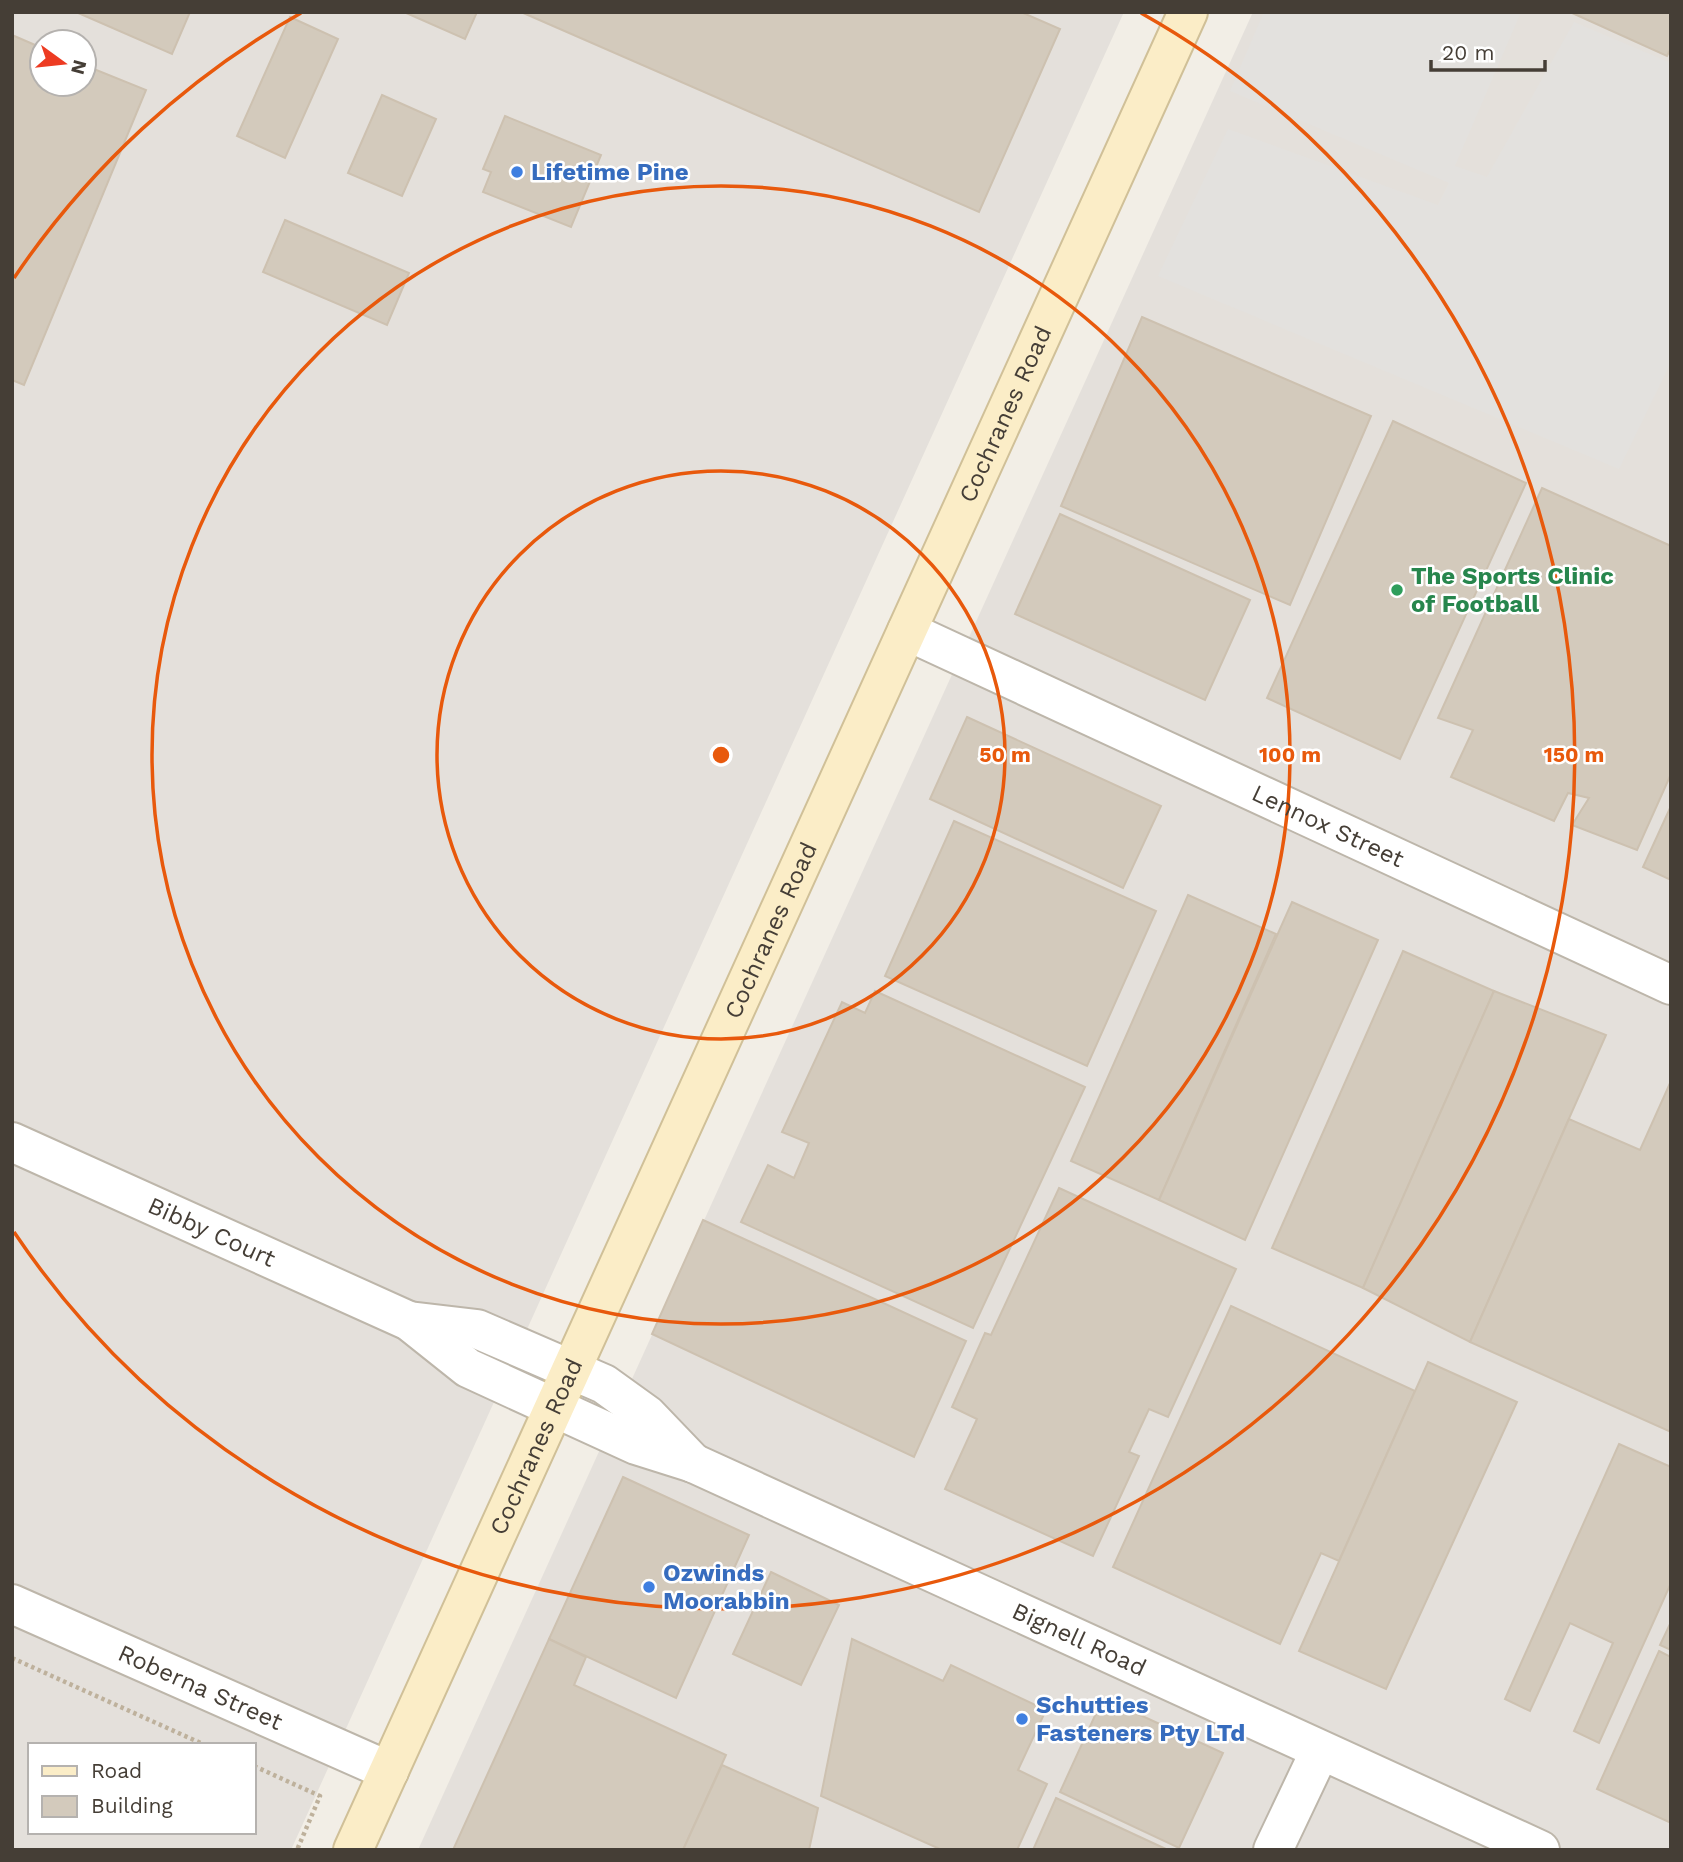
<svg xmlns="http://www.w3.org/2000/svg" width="1683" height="1862" viewBox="0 0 1683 1862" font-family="'Work Sans',sans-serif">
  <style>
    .industrial { fill: #e4e0db; fill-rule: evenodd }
    .parking { fill: #e3e1de }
    .building { fill: #d3cabc; stroke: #cdc1b0; stroke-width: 2 }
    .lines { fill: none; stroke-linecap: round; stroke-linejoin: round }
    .street-casing { stroke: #bdb6aa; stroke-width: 42 }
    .secondary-casing { stroke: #d0c098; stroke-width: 42 }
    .path { stroke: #beb19c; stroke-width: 4.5; stroke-dasharray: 3.5 3.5; stroke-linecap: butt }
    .street { stroke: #fff; stroke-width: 38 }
    .secondary { stroke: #fbedc7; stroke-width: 38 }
    .ring { fill: none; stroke: #e8590c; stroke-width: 3.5 }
    .shop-dot { fill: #3f7fe0; stroke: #fff; stroke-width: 2.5 }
    .leisure-dot { fill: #2e9e5b; stroke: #fff; stroke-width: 2.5 }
    .labels { text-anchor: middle; stroke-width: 5; stroke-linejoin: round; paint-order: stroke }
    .shop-label { font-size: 24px; font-weight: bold; fill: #366cbe; stroke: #fff; text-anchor: start }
    .street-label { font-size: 24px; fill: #453e36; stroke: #fff }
    .leisure-label { font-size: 24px; font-weight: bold; fill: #27864d; stroke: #fff; text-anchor: start }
    .centre { fill: #e8590c; stroke: #fff; stroke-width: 3.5 }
    .ring-label { font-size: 21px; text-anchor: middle; font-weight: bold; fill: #e8590c; stroke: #fff; stroke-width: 5; stroke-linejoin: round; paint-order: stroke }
  </style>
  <rect width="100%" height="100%" fill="#f2eee6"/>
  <g class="industrial">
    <path d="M12,12H1124L291,1850H12ZM42,42H84V84H42ZM30,1745H254V1832H30Z"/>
    <polygon points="1253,12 1671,12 1671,1850 418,1850"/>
  </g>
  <polygon class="parking" points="1264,12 1521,12 1455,166 1487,177 1574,22 1671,63 1671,362 1619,469 1158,276 1228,129 1438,205 1449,183 1230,91"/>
  <g class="building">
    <polygon points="76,12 190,12 172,54"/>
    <polygon points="404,12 477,12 465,39"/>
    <polygon points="521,12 1021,12 1060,29 979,212"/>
    <polygon points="1570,12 1671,12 1671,48 1667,56"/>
    <polygon points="290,17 338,39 285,158 237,136"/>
    <polygon points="12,35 42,48 42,84 84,84 84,65 146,90 24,385 12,380"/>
    <polygon points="382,95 436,119 402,196 348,173"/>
    <polygon points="505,116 601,155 571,227 483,192 491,172 483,169"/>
    <polygon points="285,220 409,273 387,325 263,272"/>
    <polygon points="1142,317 1371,416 1290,605 1061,506"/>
    <polygon points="1393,421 1526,483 1400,759 1267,698"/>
    <polygon points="1542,488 1671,546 1671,774 1637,850 1572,825 1589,798 1568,793 1554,821 1451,777 1473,730 1438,718"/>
    <polygon points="1060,514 1250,600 1205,700 1015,614"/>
    <polygon points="967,717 1161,806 1123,888 930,799"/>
    <polygon points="1671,806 1671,880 1643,867"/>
    <polygon points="954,821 1156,911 1087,1066 885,976"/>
    <polygon points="1188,895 1276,934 1159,1200 1071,1161"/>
    <polygon points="1292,902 1378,940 1245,1240 1159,1200"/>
    <polygon points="1403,951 1494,991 1363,1288 1272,1248"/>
    <polygon points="875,991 1085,1087 973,1328 741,1222 768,1165 794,1178 809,1143 782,1132 842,1002 865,1013"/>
    <polygon points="1494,991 1606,1035 1470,1342 1363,1288"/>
    <polygon points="1671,1081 1671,1432 1470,1342 1569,1119 1640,1150"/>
    <polygon points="1059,1188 1236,1269 1168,1417 1149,1409 1129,1452 1139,1456 1093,1556 945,1489 977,1419 952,1407 985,1333 991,1335"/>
    <polygon points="703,1220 966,1341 914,1457 652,1334"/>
    <polygon points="1231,1306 1415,1391 1339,1561 1321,1553 1280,1644 1113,1567"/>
    <polygon points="1428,1362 1517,1402 1386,1689 1299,1651"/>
    <polygon points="1619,1444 1671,1467 1671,1583 1599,1743 1574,1731 1613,1643 1570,1623 1530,1711 1505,1699"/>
    <polygon points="623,1477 749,1535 676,1698 549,1639"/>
    <polygon points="771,1572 839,1605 801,1685 733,1654"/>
    <polygon points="1671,1622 1671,1650 1660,1645"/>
    <polygon points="549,1639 586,1657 574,1685 726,1755 683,1850 453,1850"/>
    <polygon points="852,1639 943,1681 951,1665 1046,1710 1018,1770 1047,1784 1017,1850 942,1850 821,1796"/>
    <polygon points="1659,1651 1671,1657 1671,1823 1597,1789"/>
    <polygon points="1103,1698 1223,1753 1179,1848 1060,1792"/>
    <polygon points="722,1765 818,1808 809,1850 683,1850"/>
    <polygon points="1056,1798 1168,1850 1033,1850"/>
  </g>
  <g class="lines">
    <g class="street-casing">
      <g id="street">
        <path id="s1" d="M907,631L1671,985"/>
        <path id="s2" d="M12,1142L409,1321L468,1368L636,1445L693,1463L1540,1850"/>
        <polyline points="409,1321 477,1329 604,1384 647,1415 693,1463"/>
        <path id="s3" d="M12,1604L389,1771"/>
        <polyline points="1273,1850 1320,1751"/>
      </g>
    </g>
    <g class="secondary-casing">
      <g id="secondary">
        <path id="s4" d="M353,1850L1188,12"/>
      </g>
    </g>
    <g class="path">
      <polyline points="12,1658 205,1745"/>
      <polyline points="254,1766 320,1796 297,1850"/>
    </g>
    <use href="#street" class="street"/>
    <use href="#secondary" class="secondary"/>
  </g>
  <g class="ring">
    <circle cx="721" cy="755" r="284"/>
    <circle cx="721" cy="755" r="569"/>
    <path d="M14 278A853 853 0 0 1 301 13M1141 13A853 853 0 1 1 14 1232"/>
  </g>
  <g class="shop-dot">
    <circle cx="517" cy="172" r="7"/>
    <circle cx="649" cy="1587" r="7"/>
    <circle cx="1022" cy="1719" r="7"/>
  </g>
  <circle class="leisure-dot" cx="1397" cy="590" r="7"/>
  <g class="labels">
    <g class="shop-label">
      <text x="531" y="180">Lifetime Pine</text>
      <text x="663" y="1581">Ozwinds<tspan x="663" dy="28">Moorabbin</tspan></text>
      <text x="1036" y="1713">Schutties<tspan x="1036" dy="28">Fasteners Pty LTd</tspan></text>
    </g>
    <g class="street-label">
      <text dy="8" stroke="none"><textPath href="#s4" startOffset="1577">Cochranes Road</textPath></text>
      <text dy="8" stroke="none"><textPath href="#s1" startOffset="464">Lennox Street</textPath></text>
      <text dy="8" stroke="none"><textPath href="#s4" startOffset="1010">Cochranes Road</textPath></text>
      <text dy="8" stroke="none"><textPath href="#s2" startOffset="219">Bibby Court</textPath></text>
      <text dy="8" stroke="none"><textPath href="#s4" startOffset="443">Cochranes Road</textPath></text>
      <text dy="8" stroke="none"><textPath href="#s2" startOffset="1180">Bignell Road</textPath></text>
      <text dy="8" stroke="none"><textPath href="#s3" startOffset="206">Roberna Street</textPath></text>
    </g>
    <g class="leisure-label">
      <text x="1411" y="584">The Sports Clinic<tspan x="1411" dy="28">of Football</tspan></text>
    </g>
  </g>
  <circle cx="721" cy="755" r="10" class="centre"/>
  <g class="ring-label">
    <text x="1005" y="762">50 m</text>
    <text x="1290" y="762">100 m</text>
    <text x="1574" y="762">150 m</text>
  </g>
  <rect width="1683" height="1862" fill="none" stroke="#453e36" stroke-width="28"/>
  <rect x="28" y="1743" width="228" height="91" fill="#ffffff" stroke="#b5b2af" stroke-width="2"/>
  <rect x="42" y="1766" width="35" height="10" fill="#fbedc7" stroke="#b5b2af" stroke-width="2"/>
  <text x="91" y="1778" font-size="21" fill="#453e36">Road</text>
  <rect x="42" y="1796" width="35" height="21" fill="#d3cabc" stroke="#b5b2af" stroke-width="2"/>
  <text x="91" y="1813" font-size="21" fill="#453e36">Building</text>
  <g transform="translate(63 63) rotate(105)"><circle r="33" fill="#ffffff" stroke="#b5b2af" stroke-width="2"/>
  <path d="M0-5L12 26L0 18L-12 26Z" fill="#ed3b22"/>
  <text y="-10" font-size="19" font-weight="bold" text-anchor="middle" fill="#453e36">N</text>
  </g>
  <path d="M1431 60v10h114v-10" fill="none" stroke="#453e36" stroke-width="3.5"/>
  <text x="1442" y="60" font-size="21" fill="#453e36" stroke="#ffffff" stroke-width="5" paint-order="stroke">20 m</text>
</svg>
